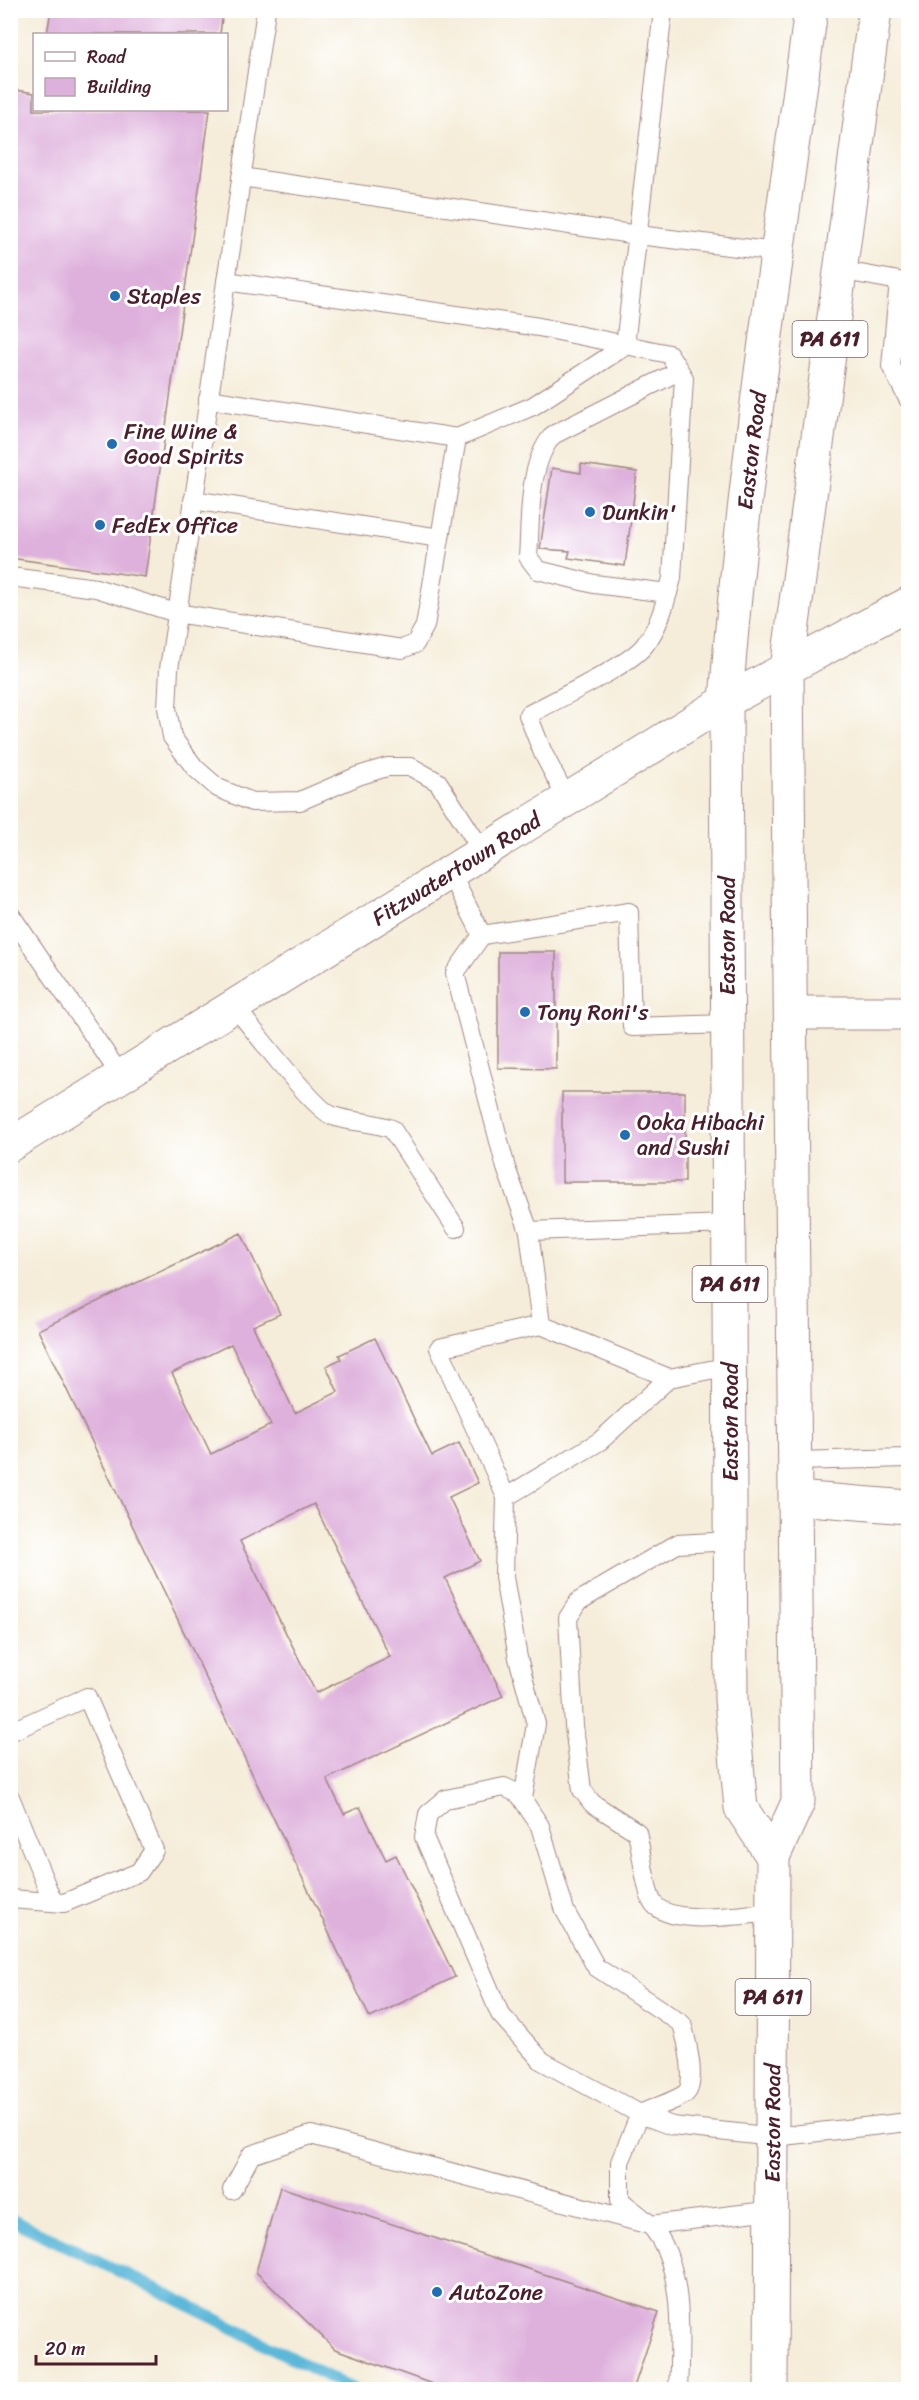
<svg xmlns="http://www.w3.org/2000/svg" width="919" height="2400" viewBox="0 0 919 2400" font-family="Sriracha,sans-serif">
  <style>
    .lines { fill: none; stroke-linecap: round; stroke-linejoin: round }
    .stream { stroke: #5bb8d9; stroke-width: 12 }
    .building { fill: #deb0dc; fill-rule: evenodd }
    .service-casing { stroke: #a08682; stroke-width: 20 }
    .minor-casing { stroke: #a08682; stroke-width: 35 }
    .tertiary-casing { stroke: #a08682; stroke-width: 35 }
    .trunk-casing { stroke: #a08682; stroke-width: 35 }
    .service { stroke: #fff; stroke-width: 18 }
    .minor { stroke: #fff; stroke-width: 33 }
    .tertiary { stroke: #fff; stroke-width: 33 }
    .trunk { stroke: #fff; stroke-width: 33 }
    .poi-dot { fill: #1f6fb2; stroke: #fff; stroke-width: 2 }
    .labels { text-anchor: middle; stroke-width: 6; stroke-linejoin: round; paint-order: stroke }
    .shield { fill: #fff; stroke: #80626b; stroke-width: 1.5 }
    .shield-label { font-size: 21px; font-weight: bold; fill: #4a1f2b }
    .poi-label { font-size: 22px; fill: #4a1f2b; stroke: #fff; text-anchor: start }
    .street-label { font-size: 22px; fill: #4a1f2b; stroke: #fff }
  </style>
  <rect width="100%" height="100%" fill="#fff"/>
  <filter id="ink" filterUnits="userSpaceOnUse"><feTurbulence type="fractalNoise" baseFrequency=".0167" numOctaves="2"/><feDisplacementMap in="SourceGraphic" scale="12" xChannelSelector="R" yChannelSelector="G"/><feConvolveMatrix kernelMatrix="1 2 1 2 8 2 1 2 1" color-interpolation-filters="sRGB"/></filter>
  <filter id="wash" filterUnits="userSpaceOnUse"><feTurbulence type="fractalNoise" baseFrequency=".008" numOctaves="4" result="noise"/><feDisplacementMap in="SourceGraphic" scale="24" xChannelSelector="R" yChannelSelector="G"/><feGaussianBlur stdDeviation="1.35" result="paint"/><feColorMatrix in="noise" values="0 0 0 0 0 0 0 0 0 0 0 0 0 0 0 0 0 1.4 0 .05"/><feComposite in="paint" operator="in"/></filter>
  <g filter="url(#wash)">
    <rect width="100%" height="100%" fill="#f5edd9"/>
    <g class="lines">
      <polyline class="stream" points="10,2219 171,2296 354,2390"/>
    </g>
    <g id="blocks">
      <g class="building">
        <polygon points="51,10 223,10 220,34 47,34"/>
        <polygon points="10,89 34,93 34,110 210,110 145,577 10,558"/>
        <polygon points="581,464 637,472 625,566 568,558 570,551 540,549 552,468 581,473"/>
        <polygon points="498,952 556,952 556,1069 498,1068"/>
        <rect x="562" y="1092" width="123" height="90"/>
        <path d="M241,1233L280,1314L253,1326L295,1413L338,1392L326,1366L341,1359L339,1355L375,1338L432,1456L459,1443L478,1483L449,1497L480,1561L445,1578L503,1696L327,1779L344,1814L360,1807L386,1860L396,1855L455,1977L370,2018L38,1330ZM231,1344L271,1425L211,1454L172,1373ZM314,1504L390,1657L316,1693L240,1541Z"/>
        <polygon points="280,2187 659,2312 633,2390 449,2390 335,2349 256,2272"/>
      </g>
    </g>
  </g>
  <g filter="url(#ink)">
    <use href="#blocks" fill-opacity="0" stroke="#a08682" stroke-width="1.5"/>
    <g class="lines">
      <g class="service-casing">
        <g id="service">
          <polyline points="266,10 169,669 167,708 172,737 195,768 218,788 252,802 300,801 358,776 387,767 411,767 438,782 483,852"/>
          <polyline points="241,177 638,235 777,252"/>
          <polyline points="839,270 899,281 891,366 908,399"/>
          <path d="M226,281L539,327L669,354L684,378L672,578C665,603 660,626 644,646C627,667 554,700 528,715L543,753L567,799"/>
          <polyline points="625,346 663,10"/>
          <polyline points="208,399 457,438"/>
          <polyline points="193,500 440,538"/>
          <polyline points="10,577 96,588 176,613 402,649 415,644 425,626 457,438 533,406 625,346"/>
          <path d="M668,593L594,584L538,570L528,557C531,519 527,465 553,435L679,371"/>
          <polyline points="450,872 482,935 629,912 632,1027 728,1024"/>
          <polyline points="10,914 121,1076"/>
          <polyline points="482,935 455,973 506,1168 529,1231 729,1224"/>
          <path d="M234,1006C251,1026 314,1110 333,1116C353,1123 371,1121 392,1129L456,1228"/>
          <polyline points="529,1231 541,1325 439,1348 506,1497 600,1441 669,1378 730,1366"/>
          <polyline points="541,1325 669,1378"/>
          <polyline points="795,1461 908,1458"/>
          <polyline points="506,1497 504,1577 518,1658 536,1724 523,1798"/>
          <path d="M731,1541L677,1544L579,1601L568,1618L574,1726L582,1790L592,1803L637,1832C641,1848 645,1888 652,1901C666,1928 746,1914 773,1912"/>
          <polyline points="10,1732 87,1697 154,1850 139,1872 64,1903 10,1899"/>
          <polyline points="10,1797 53,1902"/>
          <polyline points="232,2190 251,2155 311,2135 650,2225 773,2210"/>
          <path d="M678,2390C680,2341 686,2262 649,2224C640,2215 629,2208 620,2200V2162L640,2114C653,2108 675,2101 685,2094C698,2084 686,2037 682,2024L596,1967L565,1911L540,1826L519,1794L504,1787L446,1799L428,1814L424,1837L500,2014L542,2061L640,2114L672,2126L774,2137L908,2122"/>
        </g>
      </g>
      <g class="minor-casing">
        <g id="minor">
          <polyline points="792,1013 908,1013"/>
          <polyline points="796,1498 908,1507"/>
        </g>
      </g>
      <g class="tertiary-casing">
        <g id="tertiary">
          <path id="s1" d="M10,1145L726,701L908,604"/>
        </g>
      </g>
      <g class="trunk-casing">
        <g id="trunk">
          <path id="s2" d="M773,1857L741,1808L731,1700L726,701C743,470 780,240 811,10"/>
          <path id="s3" d="M771,2390L773,1857L798,1802L787,669L875,10"/>
        </g>
      </g>
      <use href="#service" class="service"/>
      <use href="#minor" class="minor"/>
      <use href="#tertiary" class="tertiary"/>
      <use href="#trunk" class="trunk"/>
    </g>
  </g>
  <g class="poi-dot">
    <circle cx="115" cy="296" r="6"/>
    <circle cx="112" cy="444" r="6"/>
    <circle cx="590" cy="512" r="6"/>
    <circle cx="100" cy="525" r="6"/>
    <circle cx="525" cy="1012" r="6"/>
    <circle cx="625" cy="1135" r="6"/>
    <circle cx="437" cy="2292" r="6"/>
  </g>
  <g class="labels">
    <g class="shield">
      <rect x="792.5" y="321" width="75" height="36" rx="4.5"/>
      <rect x="692.5" y="1266" width="75" height="36" rx="4.5"/>
      <rect x="735.5" y="1979" width="75" height="36" rx="4.5"/>
    </g>
    <g class="shield-label">
      <text x="830" y="346">PA 611</text>
      <text x="730" y="1291">PA 611</text>
      <text x="773" y="2004">PA 611</text>
    </g>
    <g class="poi-label">
      <text x="127" y="304">Staples</text>
      <text x="124" y="439">Fine Wine &amp;<tspan x="124" dy="25">Good Spirits</tspan></text>
      <text x="602" y="520">Dunkin'</text>
      <text x="112" y="533">FedEx Office</text>
      <text x="537" y="1020">Tony Roni's</text>
      <text x="637" y="1130">Ooka Hibachi<tspan x="637" dy="25">and Sushi</tspan></text>
      <text x="449" y="2300">AutoZone</text>
    </g>
    <g class="street-label">
      <text dy="8" stroke="none"><textPath href="#s2" startOffset="1418">Easton Road</textPath></text>
      <text dy="8" stroke="none"><textPath href="#s1" startOffset="525">Fitzwatertown Road</textPath></text>
      <text transform="translate(727 936) rotate(-90)" y="8">Easton Road</text>
      <text transform="translate(730 1422) rotate(-90)" y="8">Easton Road</text>
      <text dy="8" stroke="none"><textPath href="#s3" startOffset="267">Easton Road</textPath></text>
    </g>
  </g>
  <rect width="919" height="2400" fill="none" stroke="#fff" stroke-width="36"/>
  <rect x="33" y="33" width="195" height="78" fill="#ffffff" stroke="#b7a5aa" stroke-width="1.5"/>
  <rect x="45" y="52" width="30" height="9" fill="#ffffff" stroke="#b7a5aa" stroke-width="1.5"/>
  <text x="87" y="63" font-size="18" fill="#4a1f2b">Road</text>
  <rect x="45" y="78" width="30" height="18" fill="#deb0dc" stroke="#b7a5aa" stroke-width="1.5"/>
  <text x="87" y="93" font-size="18" fill="#4a1f2b">Building</text>
  <path d="M36 2355v9h120v-9" fill="none" stroke="#4a1f2b" stroke-width="3"/>
  <text x="45" y="2355" font-size="18" fill="#4a1f2b" stroke="#ffffff" stroke-width="4.5" paint-order="stroke">20 m</text>
</svg>
